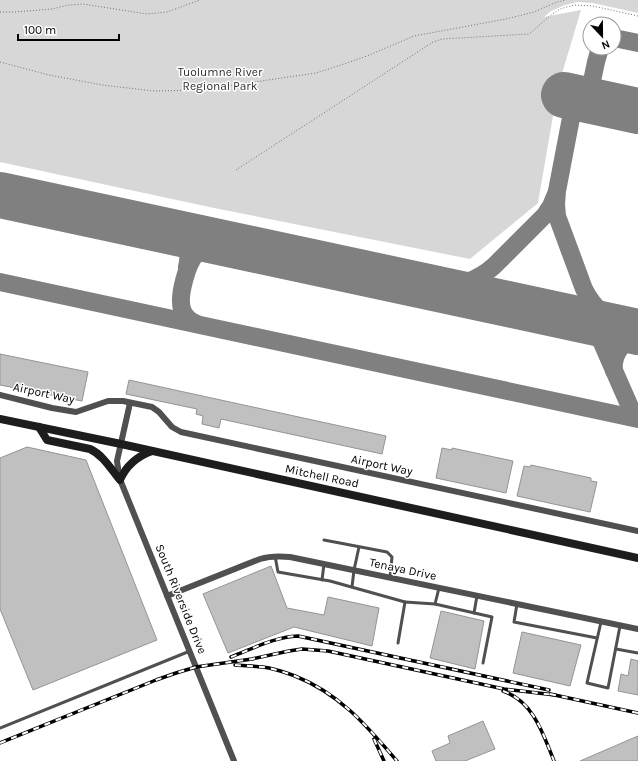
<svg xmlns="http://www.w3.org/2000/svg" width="638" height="761" viewBox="0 0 638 761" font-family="Karla,sans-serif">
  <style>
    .green { fill: #d7d7d7 }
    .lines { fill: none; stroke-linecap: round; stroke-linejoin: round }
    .taxiway { stroke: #808080; stroke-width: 18 }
    .runway { stroke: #808080; stroke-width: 46 }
    .building { fill: #c0c0c0; stroke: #949494 }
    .path { stroke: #727272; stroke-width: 1; stroke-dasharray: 1 2; stroke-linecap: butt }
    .lane { stroke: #505050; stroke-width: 3 }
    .street { stroke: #505050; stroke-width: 6 }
    .secondary { stroke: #1d1d1d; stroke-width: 8 }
    .rail-casing { stroke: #000; stroke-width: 3.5 }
    .rail { stroke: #fff; stroke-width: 2; stroke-dasharray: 6; stroke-linecap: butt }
    .labels { text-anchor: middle; stroke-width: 3; stroke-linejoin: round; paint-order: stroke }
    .park-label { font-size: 12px; fill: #2e2e2e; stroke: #fff }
    .street-label { font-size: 12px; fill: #000; stroke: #fff }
  </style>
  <rect width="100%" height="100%" fill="#fff"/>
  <polygon class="green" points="0,0 638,0 638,13 593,3 577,2 565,5 551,11 544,17 581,10 558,87 538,203 470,259 214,208 0,162"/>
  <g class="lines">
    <g class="taxiway">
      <polyline points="614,38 638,43"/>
      <path d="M575,97L557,191L556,204L557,216L584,289C594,309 610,322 630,330"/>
      <polyline points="588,100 596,62 600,48"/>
      <path d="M169,231C185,237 191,251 187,267"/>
      <polyline points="0,282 638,419"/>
      <path d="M432,287C456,288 476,282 494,266L545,215L551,206L556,194"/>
      <path d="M567,317C584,322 594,327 602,343L630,407L633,413L638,417"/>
      <path d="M197,324C190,321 184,317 182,309C178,296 187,263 197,253C204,246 215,243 225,243"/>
      <path d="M614,371C612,354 623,341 638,336"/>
    </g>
    <g class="runway">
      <polyline points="564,95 638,111"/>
      <polyline points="0,195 638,332"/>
    </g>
  </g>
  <g class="building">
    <polygon points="0,354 88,372 82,401 0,385"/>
    <polygon points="129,380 386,436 382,454 221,419 219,428 202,424 203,416 196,414 197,409 126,394"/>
    <polygon points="27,447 86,460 157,640 33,690 0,609 0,458"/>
    <polygon points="442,448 452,450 452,448 513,461 506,493 436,478"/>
    <polygon points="531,465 591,478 591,481 597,482 590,512 517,496 524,466 530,467"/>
    <polygon points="271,566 287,608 324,615 328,597 379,608 372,646 294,627 228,653 203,594"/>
    <polygon points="441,611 484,621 475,669 430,658"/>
    <polygon points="522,632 581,645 570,686 513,673"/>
    <polygon points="631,659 638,661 638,695 618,691 621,674 628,676"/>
    <polygon points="483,721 495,749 465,761 436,761 432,751 450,743 448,736"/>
    <polygon points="638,736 638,761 580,761"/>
  </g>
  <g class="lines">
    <g class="path">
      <polyline points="0,12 14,12 52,9 69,5 83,4 147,14 167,12 200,0"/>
      <polyline points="0,62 49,75 102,85 154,91 200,90 316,73 335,67 367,56 414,36 506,19 534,12 557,2 566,0"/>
      <polyline points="236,170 433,42 442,39 529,34 551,15 560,9 574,5 593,6 638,16"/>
    </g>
    <g class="lane">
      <polyline points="324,540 387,552 392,557 390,577"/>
      <polyline points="275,556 278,572 330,581 405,602"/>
      <polyline points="322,580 324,564"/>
      <polyline points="352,587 354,570 359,547"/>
      <polyline points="435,604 492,617 483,663"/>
      <polyline points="517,604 514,622 597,638"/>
      <polyline points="474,613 477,596"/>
      <polyline points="601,622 587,683 608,688 620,626"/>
      <polyline points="398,643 405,602 435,604 439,588"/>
      <polyline points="616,649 638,653"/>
      <polyline points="0,728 190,651"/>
    </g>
    <g class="street">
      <polyline points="0,395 52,408 76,412 108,401 123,401 152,407 159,412 172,427 181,432 638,531"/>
      <polyline points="130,403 117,461 118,468 119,477 234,761"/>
      <path d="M167,596L260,559C270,556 280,556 290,557L638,629"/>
    </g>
    <g class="secondary">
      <polyline points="0,419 121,444 638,558"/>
      <path d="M39,427L47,440L90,449C103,455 111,469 120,480C126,466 138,456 152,451"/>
    </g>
    <g class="rail-casing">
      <g id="rail">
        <path d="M231,657C252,649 274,637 298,636L549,690"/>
        <path d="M235,665C246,666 258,666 269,668C278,670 287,673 295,676C340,694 366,725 397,761"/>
        <path d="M503,691C534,702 543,734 554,761"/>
        <polyline points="550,694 638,713"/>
        <polyline points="374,739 384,761"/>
        <polyline points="0,743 156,680 176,673 196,667 252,659 289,651 302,649 328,651 504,689 555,695"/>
      </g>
    </g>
    <use href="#rail" class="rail"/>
  </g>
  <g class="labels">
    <g class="park-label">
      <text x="220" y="76">Tuolumne River<tspan x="220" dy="14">Regional Park</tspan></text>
    </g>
    <g class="street-label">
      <text transform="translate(44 393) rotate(12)" y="4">Airport Way</text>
      <text transform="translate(382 465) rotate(12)" y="4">Airport Way</text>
      <text transform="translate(322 476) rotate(12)" y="4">Mitchell Road</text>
      <text transform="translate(403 569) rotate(12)" y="4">Tenaya Drive</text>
      <text transform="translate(181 599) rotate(68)" y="4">South Riverside Drive</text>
    </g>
  </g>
  <g transform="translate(602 36) rotate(158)"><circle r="19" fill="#ffffff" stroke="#999999"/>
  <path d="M0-3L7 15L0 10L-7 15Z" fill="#000000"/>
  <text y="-6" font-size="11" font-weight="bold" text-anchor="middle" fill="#000000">N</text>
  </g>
  <path d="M18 34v6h101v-6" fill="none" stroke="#000000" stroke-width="2"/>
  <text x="24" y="34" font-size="12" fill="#000000" stroke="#ffffff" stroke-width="3" paint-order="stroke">100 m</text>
</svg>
